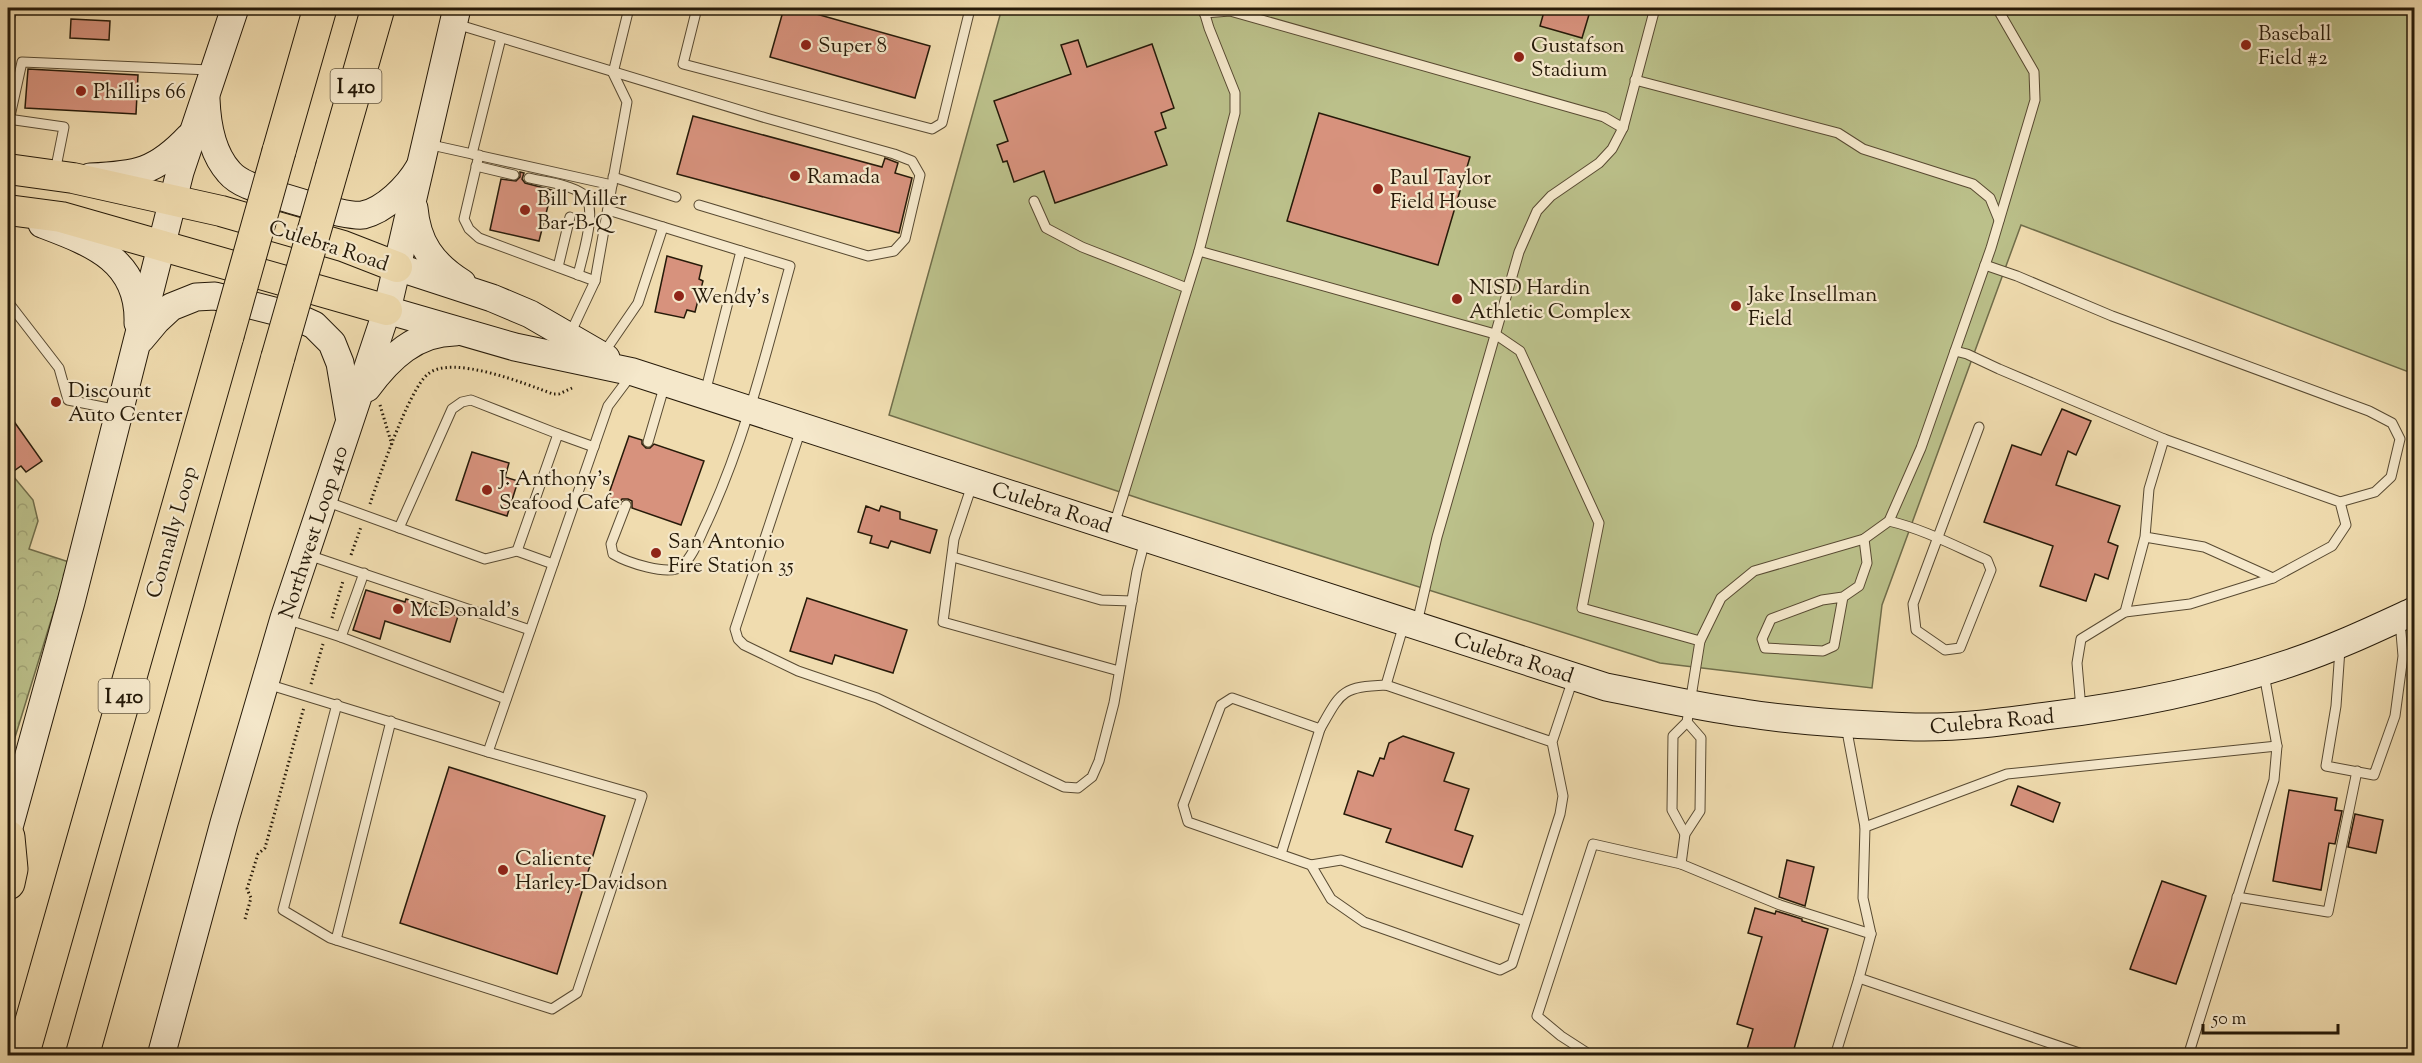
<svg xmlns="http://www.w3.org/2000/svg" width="2422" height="1063" viewBox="0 0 2422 1063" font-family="'Sorts Mill Goudy',serif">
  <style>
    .forest { fill: url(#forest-crowns); stroke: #706d4a; stroke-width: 1.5 }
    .pitch { fill: #bbc08a; stroke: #706d4a; stroke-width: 1.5 }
    .building { fill: #d7927d; stroke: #261a09; stroke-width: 1.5 }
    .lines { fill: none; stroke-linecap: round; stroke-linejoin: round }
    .service-casing { stroke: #584a32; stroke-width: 11 }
    .secondary-casing { stroke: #261a09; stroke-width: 29 }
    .primary-casing { stroke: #261a09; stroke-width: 32 }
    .motorway-casing { stroke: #261a09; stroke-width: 35 }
    .path { stroke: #261a09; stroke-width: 3; stroke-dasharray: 1.5 3; stroke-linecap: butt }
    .service { stroke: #f5e8cb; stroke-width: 9 }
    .secondary { stroke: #f5e8cb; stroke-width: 27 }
    .primary { stroke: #f0dcaf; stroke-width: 30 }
    .motorway { stroke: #f0dcaf; stroke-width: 33 }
    .motorway-bridge-casing { stroke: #261a09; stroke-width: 35; stroke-linecap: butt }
    .motorway-bridge { stroke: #f0dcaf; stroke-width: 33 }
    .poi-dot { fill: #8f2418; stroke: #f5e8cb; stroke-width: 2 }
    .labels { text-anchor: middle; stroke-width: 4.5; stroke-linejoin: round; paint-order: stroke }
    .shield { fill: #f5e8cb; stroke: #645843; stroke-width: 1.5 }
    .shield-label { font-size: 20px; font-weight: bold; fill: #261a09 }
    .poi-label { font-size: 21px; fill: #261a09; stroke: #f5e8cb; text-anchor: start }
    .street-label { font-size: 21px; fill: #261a09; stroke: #f5e8cb }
  </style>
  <defs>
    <pattern id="forest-crowns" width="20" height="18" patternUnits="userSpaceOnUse" patternTransform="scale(1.5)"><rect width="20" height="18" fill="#bbc08a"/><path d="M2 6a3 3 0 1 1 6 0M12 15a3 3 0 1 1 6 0" fill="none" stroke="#a1a476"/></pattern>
  </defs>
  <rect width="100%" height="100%" fill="#f0dcaf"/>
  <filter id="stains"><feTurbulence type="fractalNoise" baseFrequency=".00333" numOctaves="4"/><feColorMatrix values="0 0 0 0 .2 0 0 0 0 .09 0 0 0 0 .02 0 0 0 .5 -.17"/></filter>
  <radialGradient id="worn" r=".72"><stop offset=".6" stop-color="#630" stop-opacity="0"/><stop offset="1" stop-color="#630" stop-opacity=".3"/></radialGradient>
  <polygon class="forest" points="8,470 33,500 38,521 29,549 69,562 8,760"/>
  <polygon class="pitch" points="1002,8 2414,8 2414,374 2021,225 1882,605 1872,688 1660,663 1150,502 889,415"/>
  <g class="building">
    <polygon points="784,8 795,8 930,46 915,98 770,57"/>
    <polygon points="1545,8 1591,8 1582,38 1540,26"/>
    <polygon points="71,19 110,21 109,40 70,38"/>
    <polygon points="1078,40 1087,67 1152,44 1174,108 1161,113 1166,128 1155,132 1167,165 1055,203 1044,171 1014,182 1007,161 1003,162 997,145 1008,141 994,101 1071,74 1061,45"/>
    <polygon points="28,69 138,75 136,114 25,108"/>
    <polygon points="1319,113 1470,157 1438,265 1287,221"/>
    <polygon points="693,116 882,167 885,158 898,163 895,173 912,178 899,233 677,174"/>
    <polygon points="520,172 524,173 522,179 525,183 552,190 539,241 490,230 501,179 516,181 520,177"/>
    <polygon points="667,256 702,266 699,279 703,281 695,312 687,310 684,318 655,312"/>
    <polygon points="2062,409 2091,421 2076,455 2068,451 2056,485 2120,506 2108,542 2118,546 2108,579 2095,574 2086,601 2040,586 2053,546 1984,522 2012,445 2041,455"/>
    <polygon points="8,413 42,461 26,472 21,466 8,475"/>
    <polygon points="629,436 642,440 642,444 646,448 650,448 654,444 704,461 681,525 632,508 632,501 628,499 622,499 619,503 607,499"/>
    <polygon points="472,452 509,463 505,477 518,481 507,516 456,500"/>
    <polygon points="866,506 879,511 881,506 900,512 900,519 937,530 930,553 891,541 888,548 870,543 872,536 858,532"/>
    <polygon points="366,590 405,602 406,599 458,616 450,642 385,621 380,639 353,630"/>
    <polygon points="807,598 907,630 893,673 835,655 832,664 790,651"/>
    <polygon points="1403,736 1454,753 1444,781 1469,789 1455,830 1473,836 1462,867 1386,842 1391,829 1344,814 1358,771 1373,776 1380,758 1384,759 1389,743"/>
    <polygon points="449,767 605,816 557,974 400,923"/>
    <polygon points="2018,786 2060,803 2053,822 2011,805"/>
    <polygon points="2289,790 2337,798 2335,810 2342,811 2335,844 2329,843 2321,890 2273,881"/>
    <polygon points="2355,814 2383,820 2376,853 2348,847"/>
    <polygon points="1787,860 1814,867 1805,906 1779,897"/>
    <polygon points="2162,881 2206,896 2176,984 2130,969"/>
    <polygon points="1755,908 1775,914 1776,911 1802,919 1802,921 1828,929 1792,1056 1745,1056 1753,1029 1737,1024 1762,937 1748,933"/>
  </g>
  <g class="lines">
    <g class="service-casing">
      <g id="service">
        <polyline points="697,8 683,64 932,129 942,123 970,9 965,8"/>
        <polyline points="1204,13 1230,11 1604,117 1623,128"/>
        <polyline points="8,22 13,8"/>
        <polyline points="456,24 766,118 894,154 912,161 920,175 905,239 894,251 868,256 699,205"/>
        <polyline points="1635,80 1838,133 1863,149 1973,184 1990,198 1999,220"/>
        <polyline points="8,119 64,127 55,172"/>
        <polyline points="8,125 22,62 210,70"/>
        <polyline points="427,144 612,185 595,281 570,334"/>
        <polyline points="472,154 501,38"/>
        <polyline points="479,155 464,219 469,229 479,238 595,281"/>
        <polyline points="476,166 514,175"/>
        <polyline points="613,177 676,197"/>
        <path d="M529,178C545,182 569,184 583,194C599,206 582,257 578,275"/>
        <polyline points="612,185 627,102 613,73 629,8"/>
        <polyline points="1034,201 1046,228 1082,247 1187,288"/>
        <polyline points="608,210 741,251 705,393"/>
        <polyline points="1199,251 1495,334 1520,351 1599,523 1582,608 1700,641"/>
        <polyline points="1985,265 2017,276 2112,316 2369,411 2392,423 2400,439 2391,477 2375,492 2340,502"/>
        <polyline points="558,267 570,217"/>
        <polyline points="8,302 59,368 68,400 118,410"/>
        <polyline points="1955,351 1967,354 1999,369 2164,439"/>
        <polyline points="603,354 638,303 663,227"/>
        <polyline points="801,429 735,629 738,639 744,645 798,671 877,698 1064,787 1078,788 1092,777 1099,761 1114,703 1137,571 1145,540"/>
        <polyline points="648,442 665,384"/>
        <polyline points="972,485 954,539 943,622 1119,671"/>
        <polyline points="325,501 485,559 517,551 553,564"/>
        <path d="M626,505L611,544L613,554C626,562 669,577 682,566C694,555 700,536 707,522C745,440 766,353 790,266L741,251"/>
        <path d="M1889,521C1923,529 1955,546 1987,560L1991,570L1960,648L1945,650L1916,630L1913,604L1979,427"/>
        <polyline points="1114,525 1199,251 1235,113 1235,93 1209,28 1203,8"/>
        <polyline points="399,528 452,409 462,402 471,400 558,434"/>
        <polyline points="517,551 558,434 594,447"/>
        <polyline points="308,555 530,630"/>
        <polyline points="953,557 1101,600 1132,601"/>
        <polyline points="1843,597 1834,646 1823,651 1765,648 1762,639 1771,619 1822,600 1843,597 1859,586 1867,563 1864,539"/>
        <polyline points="2125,612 2145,537 2149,489 2164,439 2340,502 2346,525 2332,546 2273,578 2204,547 2145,537"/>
        <polyline points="286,619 341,637 506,699"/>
        <polyline points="1417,623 1437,537 1519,252 1537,211 1551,196 1599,163 1612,149 1623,128 1655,8"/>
        <polyline points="341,637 364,573"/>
        <polyline points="2340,649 2336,706 2326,766 2374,775 2395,716 2403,656 2400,621"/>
        <polyline points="267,684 488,752 608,406 632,374"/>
        <polyline points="1386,685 1404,624"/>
        <polyline points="337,704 283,910 330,938 552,1009 577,993 642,796 488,752"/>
        <polyline points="2081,709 2077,663 2081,639 2125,612 2190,604 2273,578"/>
        <polyline points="1846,726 1865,827 1863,898 1871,934"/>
        <path d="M1552,742L1563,796L1560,814L1512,964L1500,970L1364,922L1331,899L1311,865L1188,822L1183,805L1221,705L1232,698L1320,729C1341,692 1341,687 1386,685L1552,742L1573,679"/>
        <polyline points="1865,827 2007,774 2277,746"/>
        <polyline points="1685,834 1672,810 1673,736 1687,722 1700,641 1721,598 1754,571 1864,539 1889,521 1921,448 1991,248 2035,100 2034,72 1997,8"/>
        <polyline points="1281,854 1320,729"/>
        <polyline points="1681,864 1780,905 1871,934 1859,978 2088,1056"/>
        <polyline points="1311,865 1341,860 1525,921"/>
        <polyline points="2237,897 2328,912 2357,771"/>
        <polyline points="336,940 391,721"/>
        <polyline points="1592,1056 1561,1036 1537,1016 1593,844 1681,864 1685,834 1700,811 1701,738 1687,722"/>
        <polyline points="1835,1056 1859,978"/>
        <polyline points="2188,1056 2274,780 2277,746 2264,674"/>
      </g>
    </g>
    <g class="secondary-casing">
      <g id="secondary">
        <path d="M206,99C207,125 212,153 229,172C234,178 241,182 248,185C268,193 346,218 363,215C385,210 408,187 419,168"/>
        <path d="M90,177C137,175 156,172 189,137"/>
        <path d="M414,208C417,243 432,264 462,283"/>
        <path d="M42,224C92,243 140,260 138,323"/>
        <polyline points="397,267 492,298 530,314 606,358"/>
        <path d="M387,310L515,347L633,372L1606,687C1652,696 1698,707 1744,713C1800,722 1858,725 1915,727C1959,728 2003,722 2046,716C2130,706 2213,689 2293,662C2335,648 2375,629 2414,611"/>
        <polyline points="141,339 157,320 171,307 196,297 215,296 294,316 314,325 332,343 340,363 349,416"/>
        <path d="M367,388C389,358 416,332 455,332"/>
        <polyline points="8,831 71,602 180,172 235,8"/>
        <polyline points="161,1056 224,823 284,618 387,310 457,8"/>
      </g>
    </g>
    <g class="primary-casing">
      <g id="primary">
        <polyline points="8,169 73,178 221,211 343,246 397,267"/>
        <polyline points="8,210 61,217 387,310"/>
      </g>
    </g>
    <g class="motorway-casing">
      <g id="motorway">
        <polyline points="279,151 320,8"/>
        <polyline points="333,165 378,8"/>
        <polyline points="8,837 11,869 8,883"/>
        <polyline points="22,1056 227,336"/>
        <polyline points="82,1056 278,357"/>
      </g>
    </g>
    <g class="path">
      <polyline points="380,405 392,445"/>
      <path d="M370,504C379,477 409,389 428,374C452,354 526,384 553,394H559L572,388"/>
      <polyline points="351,555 361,527"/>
      <polyline points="332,618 343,581"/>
      <polyline points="311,684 323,644"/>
      <polyline points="245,919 251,898 247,889 258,854 265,848 304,707"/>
    </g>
    <use href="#service" class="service"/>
    <use href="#secondary" class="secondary"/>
    <use href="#primary" class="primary"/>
    <use href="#motorway" class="motorway"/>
    <g class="motorway-bridge-casing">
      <g id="motorway-bridge">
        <polyline points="227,336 279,151"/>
        <polyline points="278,357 333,165"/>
      </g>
    </g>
    <use href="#motorway-bridge" class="motorway-bridge"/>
  </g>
  <g class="poi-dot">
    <circle cx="806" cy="45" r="6"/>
    <circle cx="2246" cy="45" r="6"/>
    <circle cx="1519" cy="57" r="6"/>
    <circle cx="81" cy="91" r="6"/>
    <circle cx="795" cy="176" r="6"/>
    <circle cx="1378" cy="189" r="6"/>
    <circle cx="525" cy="210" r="6"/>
    <circle cx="679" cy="296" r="6"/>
    <circle cx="1457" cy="299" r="6"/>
    <circle cx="1736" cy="306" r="6"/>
    <circle cx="56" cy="402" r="6"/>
    <circle cx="487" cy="490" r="6"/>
    <circle cx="656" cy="553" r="6"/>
    <circle cx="398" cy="609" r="6"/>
    <circle cx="503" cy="870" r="6"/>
  </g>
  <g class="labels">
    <g class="shield">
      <rect x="330.5" y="69" width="51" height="34" rx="4.5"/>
      <rect x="98.5" y="679" width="51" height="34" rx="4.5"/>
    </g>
    <g class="shield-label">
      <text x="356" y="93">I 410</text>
      <text x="124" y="703">I 410</text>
    </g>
    <g class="poi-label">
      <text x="2258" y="40">Baseball<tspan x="2258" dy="24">Field #2</tspan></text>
      <text x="818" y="52">Super 8</text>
      <text x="1531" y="52">Gustafson<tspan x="1531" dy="24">Stadium</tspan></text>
      <text x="93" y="98">Phillips 66</text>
      <text x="807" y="183">Ramada</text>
      <text x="1390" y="184">Paul Taylor<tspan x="1390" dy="24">Field House</tspan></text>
      <text x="537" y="205">Bill Miller<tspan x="537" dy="24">Bar-B-Q</tspan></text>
      <text x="1469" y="294">NISD Hardin<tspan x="1469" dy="24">Athletic Complex</tspan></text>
      <text x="1748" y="301">Jake Insellman<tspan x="1748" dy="24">Field</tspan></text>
      <text x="691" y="303">Wendy's</text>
      <text x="68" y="397">Discount<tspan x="68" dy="24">Auto Center</tspan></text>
      <text x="499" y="485">J. Anthony's<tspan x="499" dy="24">Seafood Cafe</tspan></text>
      <text x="668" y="548">San Antonio<tspan x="668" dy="24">Fire Station 35</tspan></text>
      <text x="410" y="616">McDonald's</text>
      <text x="515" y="865">Caliente<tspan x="515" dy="24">Harley-Davidson</tspan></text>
    </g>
    <g class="street-label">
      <text transform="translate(329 245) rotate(18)" y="7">Culebra Road</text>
      <text transform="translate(1052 507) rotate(18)" y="7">Culebra Road</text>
      <text transform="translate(171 532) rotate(-74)" y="7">Connally Loop</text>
      <text transform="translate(313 532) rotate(-72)" y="7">Northwest Loop 410</text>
      <text transform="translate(1514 657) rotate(18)" y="7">Culebra Road</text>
      <text transform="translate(1992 721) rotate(-5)" y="7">Culebra Road</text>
    </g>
  </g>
  <rect width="2422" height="1063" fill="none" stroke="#f0dcaf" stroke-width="30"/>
  <rect x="9" y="9" width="2404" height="1045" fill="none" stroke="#261a09" stroke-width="3"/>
  <rect x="15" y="15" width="2392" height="1033" fill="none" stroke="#261a09" stroke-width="1.5"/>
  <path d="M2203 1024v9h135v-9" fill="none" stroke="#261a09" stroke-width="3"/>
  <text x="2212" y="1024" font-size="18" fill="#261a09" stroke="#f5e8cb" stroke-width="4.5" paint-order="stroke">50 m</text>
  <rect width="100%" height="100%" filter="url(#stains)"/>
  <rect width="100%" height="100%" fill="url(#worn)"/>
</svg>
